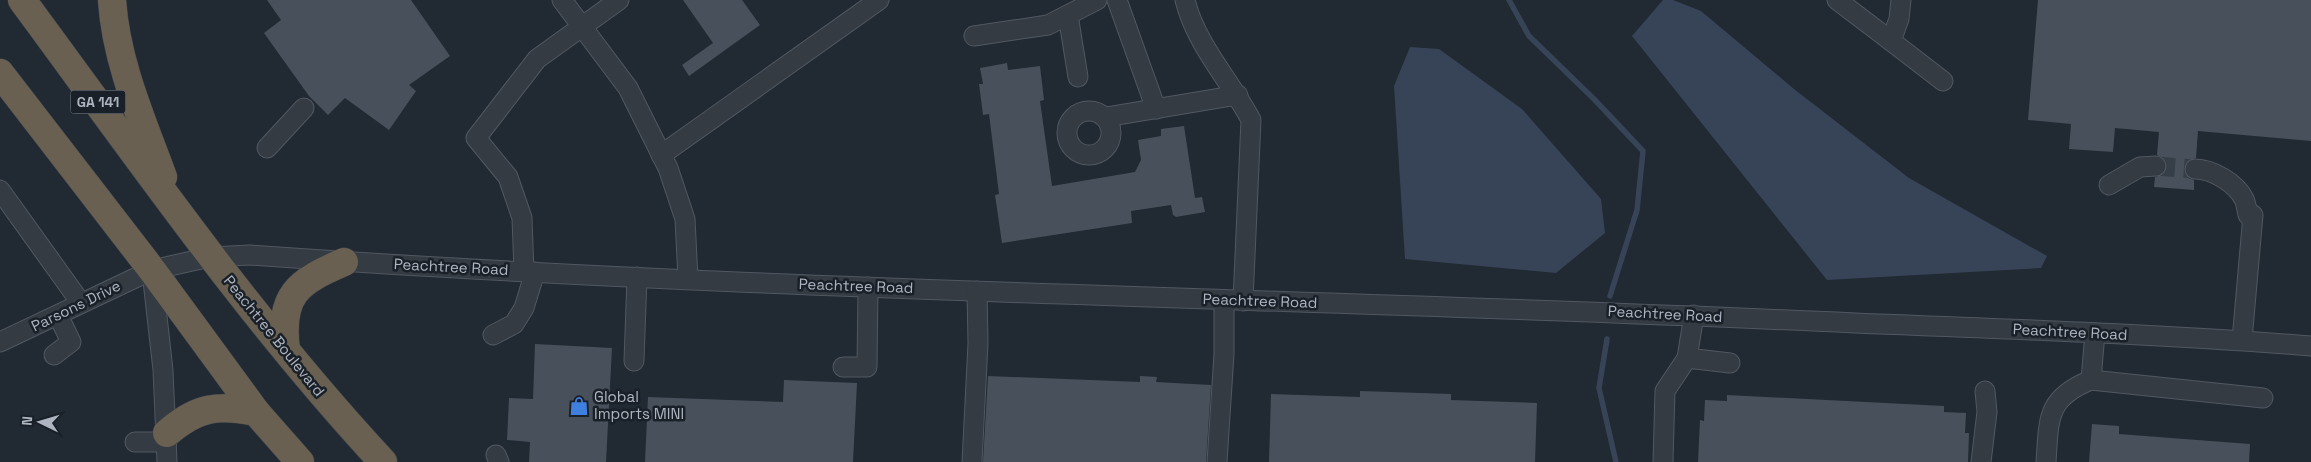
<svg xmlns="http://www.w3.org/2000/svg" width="2311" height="462" viewBox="0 0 2311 462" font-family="'Space Grotesk',sans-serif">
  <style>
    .water { fill: #374458 }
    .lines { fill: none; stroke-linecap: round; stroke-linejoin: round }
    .stream { stroke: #374458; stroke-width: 5.5 }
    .building { fill: #48505c }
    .minor-tunnel { stroke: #363e47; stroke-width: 19; stroke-dasharray: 19 9; stroke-linecap: butt }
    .minor-casing { stroke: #525861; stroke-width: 21 }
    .highway-casing { stroke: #3f454e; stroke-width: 29 }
    .minor { stroke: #343b43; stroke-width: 19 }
    .highway { stroke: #696052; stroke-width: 28 }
    .labels { text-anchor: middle; stroke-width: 5; stroke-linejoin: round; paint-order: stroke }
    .shield { fill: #1a2028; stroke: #828892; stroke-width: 1 }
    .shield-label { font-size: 14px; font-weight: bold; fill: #aeb5c0 }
    .street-label { font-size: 15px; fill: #aeb5c0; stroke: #1a2028 }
    .poi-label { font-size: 15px; fill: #aeb5c0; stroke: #1a2028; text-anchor: start }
  </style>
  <rect width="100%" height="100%" fill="#212932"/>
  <g class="water">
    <polygon points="1663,0 1673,0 1701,11 1794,89 1909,178 2047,256 2041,268 1827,280 1632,36"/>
    <polygon points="1410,47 1439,49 1522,109 1601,199 1605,233 1556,273 1405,259 1394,86"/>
  </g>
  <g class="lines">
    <g class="stream">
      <polyline points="1509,0 1529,36 1594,99 1643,151 1637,210 1610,296"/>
      <polyline points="1607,339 1599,388 1616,462"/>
    </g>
  </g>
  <g class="building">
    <polygon points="267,0 411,0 450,56 409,85 416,91 389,130 345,98 328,115 309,96 264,33 281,20"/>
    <polygon points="683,0 742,0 760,25 689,76 682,65 713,43"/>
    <polygon points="2038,0 2311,0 2311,141 2198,131 2196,158 2186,162 2184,168 2188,178 2194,180 2194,190 2154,187 2155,177 2163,175 2167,166 2165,159 2157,155 2159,132 2115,128 2113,152 2069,149 2071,124 2028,120"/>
    <polygon points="1007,63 1008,70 1040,66 1044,100 1040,101 1052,186 1135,172 1141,160 1138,140 1161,136 1161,129 1184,126 1195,198 1202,197 1205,212 1176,217 1173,215 1171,205 1131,211 1132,223 1002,243 995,195 999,194 989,114 983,115 979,84 983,84 980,68"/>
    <polygon points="535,344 612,348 606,462 529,462 530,442 507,440 509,398 533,399"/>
    <polygon points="988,376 1140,382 1140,376 1157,377 1156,382 1211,385 1206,462 983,462"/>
    <polygon points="784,380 857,383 853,462 645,462 648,397 783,402"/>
    <polygon points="1360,391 1451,394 1451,400 1537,403 1535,462 1269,462 1271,394 1360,397"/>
    <polygon points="1727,395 1944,406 1944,412 1966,413 1965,433 1969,433 1968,462 1698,462 1700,420 1704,421 1705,400 1727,401"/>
    <polygon points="2092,424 2119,426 2119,434 2250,444 2249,462 2089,462"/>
  </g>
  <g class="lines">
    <polyline class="minor-tunnel" points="2156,166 2195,169"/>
    <g class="minor-casing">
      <g id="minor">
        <polyline points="562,0 628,88 668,168 685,219 688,279"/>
        <polyline points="1117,0 1156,109"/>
        <path d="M1185,0C1196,45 1230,80 1251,120L1243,301"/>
        <polyline points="1837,0 1891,41"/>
        <polyline points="1901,0 1899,19 1891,41 1943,81"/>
        <polyline points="1068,15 1078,77"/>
        <polyline points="974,36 1048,25 1097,0"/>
        <circle cx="1089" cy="133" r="22"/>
        <polyline points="1106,117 1238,95"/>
        <polyline points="267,148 304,108"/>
        <polyline points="661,155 879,0"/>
        <path d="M2195,169C2212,169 2236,183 2244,199C2246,203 2247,210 2248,215"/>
        <polyline points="2109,185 2140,167 2156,166"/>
        <polyline points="0,190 81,303"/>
        <polyline points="524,271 522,218 508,177 476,138 537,59 619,0"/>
        <polyline points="152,272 163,370 167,462"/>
        <polyline points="1694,315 1687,358 1730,363"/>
        <polyline points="493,335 514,324 524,308 535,272"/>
        <polyline points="2242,340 2253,215"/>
        <path d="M0,342L152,270L210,257L250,255C784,293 1320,298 1855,323C2007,329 2159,334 2311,346"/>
        <polyline points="54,355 71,342 58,315"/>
        <polyline points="634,361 637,277"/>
        <polyline points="843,367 867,367 868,287"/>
        <polyline points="2091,380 2095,333"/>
        <polyline points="135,442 167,442"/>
        <polyline points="496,455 499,462"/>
        <polyline points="972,462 978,343 977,291"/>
        <polyline points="1217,462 1224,354 1224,300"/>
        <polyline points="1663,462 1665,391 1687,358"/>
        <polyline points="1981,462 1987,412 1985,391"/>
        <path d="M2046,462C2049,419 2046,398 2091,380L2263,398"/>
      </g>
    </g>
    <g class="highway-casing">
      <g id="highway">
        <path d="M22,0C138,157 250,319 383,462"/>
        <path d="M112,0C116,62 142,120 163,177"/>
        <polyline points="0,73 152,270 256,412 300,462"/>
        <path d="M286,350C279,295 297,282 344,262"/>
        <path d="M167,433C197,407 218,404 256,412"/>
      </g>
    </g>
    <use href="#minor" class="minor"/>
    <use href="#highway" class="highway"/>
  </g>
  <defs>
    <g id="shop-bare" transform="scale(1.5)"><path d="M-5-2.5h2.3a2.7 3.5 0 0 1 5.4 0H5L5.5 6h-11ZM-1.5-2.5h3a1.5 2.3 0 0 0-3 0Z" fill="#3f7fe0" stroke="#1a2028" stroke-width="2.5" paint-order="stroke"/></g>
  </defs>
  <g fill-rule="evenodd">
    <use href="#shop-bare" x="579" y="406"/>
  </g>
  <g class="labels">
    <rect class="shield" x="70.5" y="90.5" width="55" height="23" rx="4"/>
    <g class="shield-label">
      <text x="98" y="107">GA 141</text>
    </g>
    <g class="street-label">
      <text transform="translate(451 267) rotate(3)" y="5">Peachtree Road</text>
      <text transform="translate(856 286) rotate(2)" y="5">Peachtree Road</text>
      <text transform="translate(1260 301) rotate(2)" y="5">Peachtree Road</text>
      <text transform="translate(76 306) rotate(-26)" y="5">Parsons Drive</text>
      <text transform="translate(1665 314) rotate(3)" y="5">Peachtree Road</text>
      <text transform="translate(2070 332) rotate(3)" y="5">Peachtree Road</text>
      <text transform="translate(274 336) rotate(51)" y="5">Peachtree Boulevard</text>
    </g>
    <g class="poi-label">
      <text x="594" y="402">Global<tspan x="594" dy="17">Imports MINI</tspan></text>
    </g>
  </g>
  <g transform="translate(40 422) rotate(275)" stroke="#1a2028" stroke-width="4" paint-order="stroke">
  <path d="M0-4L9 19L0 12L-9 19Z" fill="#aeb5c0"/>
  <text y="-8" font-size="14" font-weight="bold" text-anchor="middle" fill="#aeb5c0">N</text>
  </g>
</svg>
